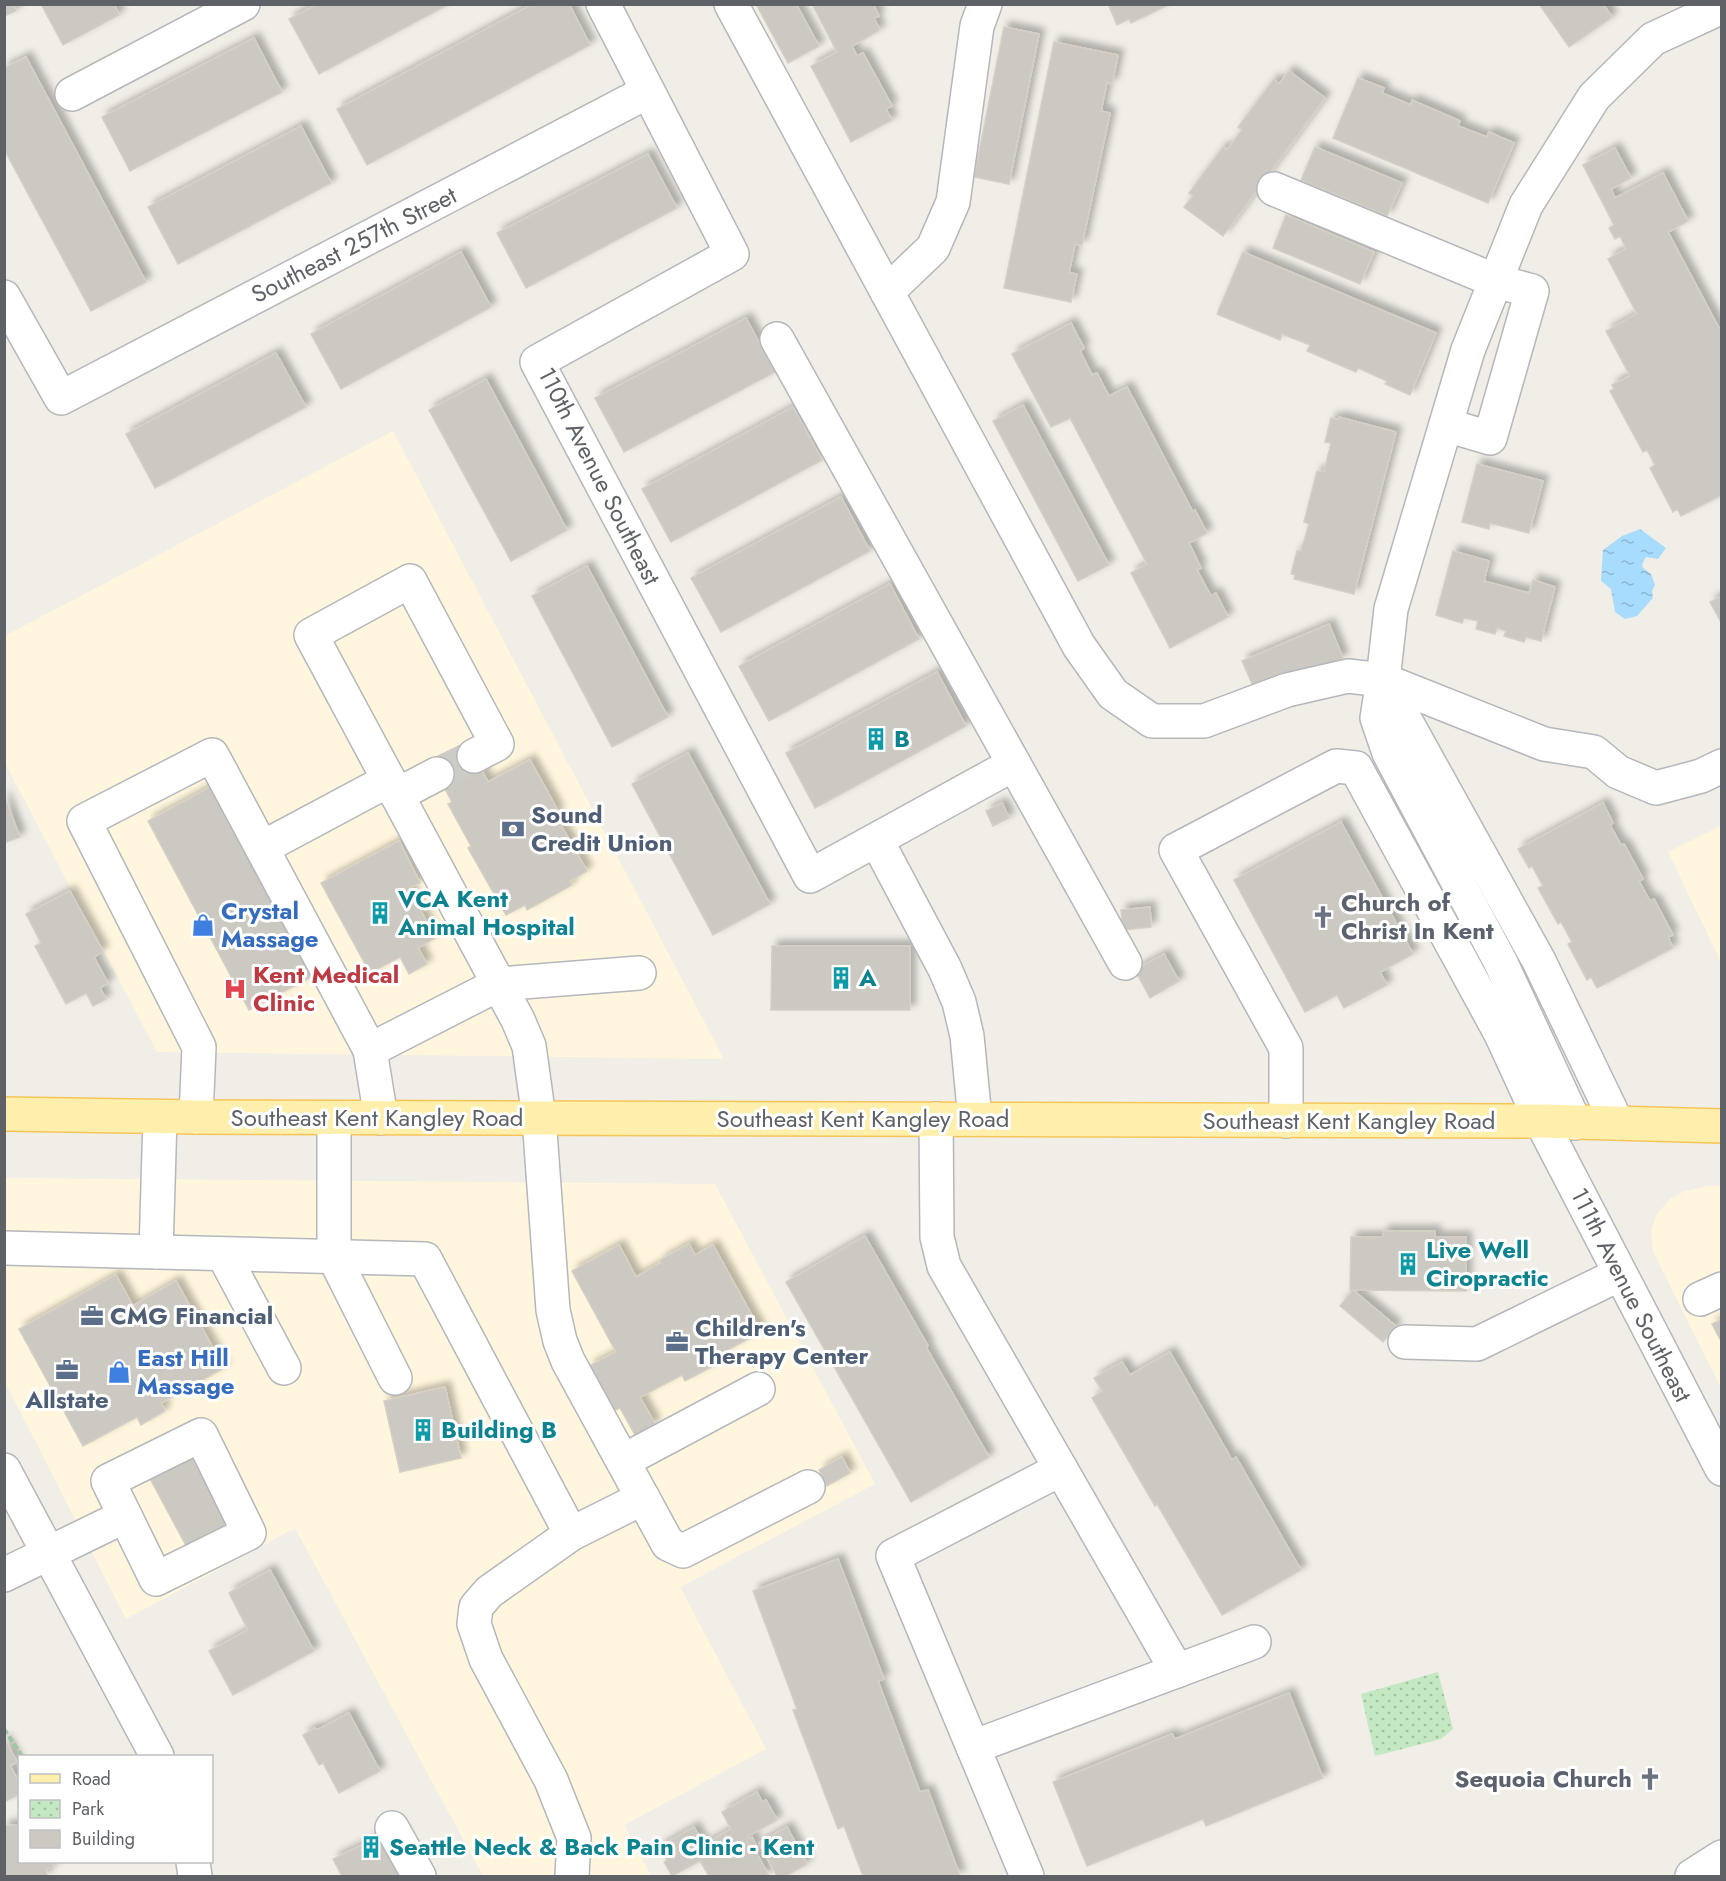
<svg xmlns="http://www.w3.org/2000/svg" width="1726" height="1881" viewBox="0 0 1726 1881" font-family="Jost,sans-serif">
  <style>
    .commercial { fill: #fff6dd }
    .park { fill: url(#park-dots) }
    .water { fill: url(#water-ripples) }
    .building { fill: #ccc9c3; stroke: #d5cfc4; stroke-width: 1.5; filter: url(#shadow) }
    .lines { fill: none; stroke-linecap: round; stroke-linejoin: round }
    .minor-tunnel { stroke: #cccbc6; stroke-width: 33; stroke-dasharray: 33 16; stroke-linecap: butt }
    .minor-casing { stroke: #b4b7bb; stroke-width: 36 }
    .major-casing { stroke: #f6c55a; stroke-width: 36 }
    .path { stroke: #9ac8a5; stroke-width: 4; stroke-dasharray: 6 3; stroke-linecap: butt }
    .minor { stroke: #fff; stroke-width: 33 }
    .major { stroke: #ffefad; stroke-width: 33 }
    .labels { text-anchor: middle; stroke-width: 6; stroke-linejoin: round; paint-order: stroke }
    .street-label { font-size: 24px; fill: #5e6267; stroke: #fff }
    .culture-label { font-size: 24px; font-weight: bold; fill: #0d838f; stroke: #fff; text-anchor: start }
    .service-label { font-size: 24px; font-weight: bold; fill: #4e5e75; stroke: #fff; text-anchor: start }
    .worship-label { font-size: 24px; font-weight: bold; fill: #5b616d; stroke: #fff; text-anchor: start }
    .shop-label { font-size: 24px; font-weight: bold; fill: #366cbe; stroke: #fff; text-anchor: start }
    .health-label { font-size: 24px; font-weight: bold; fill: #be3a42; stroke: #fff; text-anchor: start }
  </style>
  <defs>
    <pattern id="park-dots" width="8" height="8" patternUnits="userSpaceOnUse" patternTransform="scale(1.5)"><rect width="8" height="8" fill="#c3e8c2"/><path d="M2 2h.1M6 6h.1" fill="none" stroke="#a2bfa1" stroke-width="1.8" stroke-linecap="round"/></pattern>
    <pattern id="water-ripples" width="26" height="14" patternUnits="userSpaceOnUse" patternTransform="scale(1.5)"><rect width="26" height="14" fill="#a8dcff"/><path d="M2 4q2-2 4 0t4 0M15 11q2-2 4 0t4 0" fill="none" stroke="#8cb6d2"/></pattern>
    <filter id="shadow"><feDropShadow dx="5.5" dy="-5.5" stdDeviation="3" flood-color="#0004"/></filter>
  </defs>
  <rect width="100%" height="100%" fill="#f0eee6"/>
  <g class="commercial">
    <polygon points="393,431 724,1059 157,1052 5,763 5,636"/>
    <polygon points="1721,826 1721,962 1668,852"/>
    <polygon points="5,1178 715,1184 875,1484 680,1587 766,1749 624,1825 651,1876 483,1876 295,1528 126,1619 5,1382"/>
    <polygon points="1708,1186 1721,1186 1721,1388 1653,1251 1651,1231 1657,1214 1670,1199 1685,1191"/>
  </g>
  <polygon class="park" points="1438,1672 1453,1729 1441,1739 1375,1756 1361,1694"/>
  <polygon class="water" points="1640,529 1666,548 1658,559 1646,557 1642,565 1643,568 1651,574 1655,585 1652,591 1653,598 1637,616 1625,619 1615,612 1611,589 1601,581 1603,550 1622,536"/>
  <g class="building">
    <polygon points="4,4 12,4 16,11 4,16"/>
    <polygon points="41,4 114,4 119,15 63,45"/>
    <polygon points="318,4 449,4 319,74 289,19"/>
    <polygon points="533,4 569,4 590,45 367,165 337,109"/>
    <polygon points="756,4 796,4 819,46 788,63"/>
    <polygon points="812,4 873,4 879,16 874,18 880,30 852,46 857,56 863,53 892,106 886,109 892,120 851,142 811,66 837,52"/>
    <polygon points="1108,4 1170,4 1131,23 1129,19 1117,25"/>
    <polygon points="1539,4 1603,4 1612,17 1569,47"/>
    <polygon points="1004,27 1039,34 1009,184 974,177"/>
    <polygon points="254,38 282,92 130,171 102,117"/>
    <polygon points="1054,42 1118,55 1112,84 1107,82 1101,111 1110,113 1082,245 1075,244 1069,273 1077,274 1071,302 1004,288"/>
    <polygon points="26,57 146,282 91,311 4,149 4,68"/>
    <polygon points="1289,71 1325,98 1223,236 1184,207 1193,196 1189,193 1223,147 1227,150 1242,130 1238,127 1274,79 1279,84"/>
    <polygon points="1358,78 1384,88 1382,93 1411,105 1412,100 1460,121 1458,126 1487,137 1489,132 1514,143 1488,203 1333,138"/>
    <polygon points="301,126 331,183 178,264 148,207"/>
    <polygon points="1315,147 1402,183 1387,216 1301,180"/>
    <polygon points="1615,148 1631,178 1611,189 1615,198 1663,173 1688,221 1668,232 1719,328 1722,327 1722,495 1681,516 1677,509 1673,512 1650,468 1655,465 1647,450 1643,452 1610,391 1614,389 1612,385 1630,376 1606,331 1637,314 1608,259 1626,249 1620,236 1615,239 1609,228 1614,225 1583,165"/>
    <polygon points="648,154 677,208 526,288 497,233"/>
    <polygon points="1286,215 1374,252 1360,284 1273,248"/>
    <polygon points="461,252 491,307 341,389 311,334"/>
    <polygon points="1243,252 1436,333 1410,395 1385,384 1387,381 1358,368 1356,372 1307,351 1310,345 1282,334 1280,340 1217,314"/>
    <polygon points="746,318 775,372 624,452 595,398"/>
    <polygon points="1071,323 1084,348 1080,351 1092,375 1097,373 1109,396 1127,387 1193,512 1195,510 1207,533 1189,543 1201,568 1197,570 1211,596 1216,593 1228,617 1170,648 1131,573 1147,564 1070,418 1051,427 1012,354"/>
    <polygon points="276,353 306,407 155,488 126,434"/>
    <polygon points="486,379 567,530 511,561 429,410"/>
    <polygon points="1023,405 1109,565 1078,581 993,421"/>
    <polygon points="793,407 822,460 671,542 642,489"/>
    <polygon points="1339,417 1396,432 1354,594 1294,579 1295,575 1291,574 1297,551 1301,551 1309,524 1304,522 1317,471 1324,472 1331,443 1325,442 1331,418 1338,420"/>
    <polygon points="1477,464 1543,481 1529,533 1490,523 1489,529 1462,522"/>
    <polygon points="841,497 870,551 721,632 691,578"/>
    <polygon points="1453,551 1489,561 1484,581 1529,593 1533,580 1555,587 1541,641 1526,637 1524,642 1504,636 1506,631 1497,628 1495,634 1476,629 1478,621 1464,618 1462,623 1436,615"/>
    <polygon points="587,566 668,717 612,747 532,596"/>
    <polygon points="890,584 919,639 769,721 739,666"/>
    <polygon points="1720,597 1722,599 1722,624 1710,602"/>
    <polygon points="1329,624 1343,658 1257,695 1242,661"/>
    <polygon points="937,672 966,726 815,808 786,753"/>
    <polygon points="471,751 488,782 530,760 558,811 554,813 587,871 570,881 572,885 527,910 525,905 506,915 468,848 471,846 448,804 452,802 435,771"/>
    <polygon points="688,753 770,904 713,935 632,784"/>
    <polygon points="218,783 319,973 249,1010 148,821"/>
    <polygon points="4,796 20,837 4,843"/>
    <polygon points="1002,803 1009,818 993,826 986,811"/>
    <polygon points="1603,803 1613,823 1610,825 1621,845 1624,844 1643,879 1639,881 1650,901 1654,899 1673,935 1668,937 1673,948 1597,988 1591,977 1587,980 1568,944 1572,942 1561,922 1558,924 1538,888 1543,886 1532,866 1529,868 1518,849"/>
    <polygon points="1341,822 1413,954 1380,972 1387,985 1344,1008 1337,995 1305,1012 1234,880"/>
    <polygon points="399,841 420,883 409,888 435,938 418,948 427,964 409,974 400,957 370,973 321,883"/>
    <polygon points="70,891 103,951 94,957 108,983 100,988 106,999 93,1006 86,993 66,1004 35,946 41,943 26,914"/>
    <polygon points="1150,907 1151,927 1123,930 1121,910"/>
    <polygon points="772,946 910,946 910,1010 771,1010"/>
    <polygon points="1164,954 1179,981 1150,998 1135,970"/>
    <polygon points="1383,1231 1435,1231 1435,1237 1466,1237 1466,1291 1350,1290 1351,1237 1383,1237"/>
    <polygon points="865,1236 928,1346 926,1347 989,1457 911,1502 786,1282"/>
    <polygon points="689,1244 695,1255 713,1245 761,1332 711,1359 715,1365 685,1381 682,1375 640,1397 655,1424 635,1435 620,1408 613,1411 589,1366 616,1352 572,1271 619,1245 636,1277 661,1263 660,1260"/>
    <polygon points="116,1275 133,1306 176,1281 224,1368 161,1403 165,1411 141,1425 137,1417 83,1446 19,1329"/>
    <polygon points="1353,1290 1396,1326 1383,1342 1340,1306"/>
    <polygon points="1722,1319 1722,1343 1712,1324"/>
    <polygon points="1170,1352 1232,1460 1236,1457 1301,1570 1222,1615 1157,1504 1155,1506 1092,1398 1102,1391 1094,1378 1122,1362 1130,1375"/>
    <polygon points="445,1387 461,1458 400,1472 384,1401"/>
    <polygon points="193,1448 236,1528 190,1553 147,1473"/>
    <polygon points="842,1457 850,1473 827,1486 819,1470"/>
    <polygon points="838,1559 884,1679 878,1681 920,1792 928,1790 960,1876 863,1876 844,1826 838,1829 793,1710 797,1709 753,1591"/>
    <polygon points="270,1570 314,1651 233,1695 209,1651 248,1630 229,1593"/>
    <polygon points="1289,1693 1323,1778 1206,1826 1203,1819 1087,1866 1053,1782 1172,1734 1175,1739"/>
    <polygon points="349,1713 380,1771 339,1793 323,1763 319,1765 303,1735 315,1728 317,1730"/>
    <polygon points="4,1738 17,1762 10,1766 20,1783 20,1794 4,1802"/>
    <polygon points="757,1792 762,1802 766,1800 777,1820 748,1836 750,1839 752,1837 757,1847 754,1848 769,1876 709,1876 700,1861 672,1876 664,1862 667,1860 659,1847 694,1827 704,1845 731,1829 722,1812"/>
    <polygon points="16,1825 20,1825 20,1862 52,1862 53,1868 46,1868 47,1876 4,1876 4,1826"/>
    <polygon points="787,1827 807,1864 786,1876 777,1876 759,1843"/>
    <polygon points="380,1836 400,1876 342,1876 333,1859"/>
  </g>
  <g class="lines">
    <polyline class="minor-tunnel" points="437,774 474,756"/>
    <g class="minor-casing">
      <g id="minor">
        <polyline points="603,4 732,254 537,362 810,876 1014,764"/>
        <polyline points="731,4 1079,646 1113,694 1152,721 1204,721 1287,690 1348,676 1383,680 1544,744 1594,752 1618,772 1656,788 1701,776 1722,766"/>
        <polyline points="72,94 243,4"/>
        <polyline points="1274,189 1496,281 1532,291 1490,438 1446,425"/>
        <polyline points="887,292 933,248 953,202 977,26 985,4"/>
        <polyline points="4,297 61,398 647,92"/>
        <polyline points="777,339 1125,963"/>
        <polyline points="1383,680 1539,961 1617,1123"/>
        <polyline points="474,756 497,744 410,581 311,635 518,1020 529,1046 539,1118 553,1310 560,1341 568,1361 668,1544 683,1551 808,1487"/>
        <polyline points="397,795 437,774"/>
        <polyline points="877,841 945,969 959,1002 967,1036 975,1119"/>
        <polyline points="262,848 389,780"/>
        <polyline points="370,1050 499,984 639,973"/>
        <polyline points="196,1117 199,1047 84,821 212,755 370,1050 381,1118"/>
        <polyline points="334,1118 334,1257 395,1378"/>
        <polyline points="936,1119 937,1237 944,1266 1177,1671"/>
        <polyline points="1286,1121 1286,1048 1176,850 1336,766 1356,768 1501,1034 1541,1121 1722,1469"/>
        <polyline points="1575,1123 1500,961 1389,753 1377,718 1383,680 1391,609 1468,350 1526,205 1594,97 1653,39 1722,7"/>
        <polyline points="4,1248 425,1259 571,1534"/>
        <polyline points="156,1252 160,1117"/>
        <polyline points="223,1254 284,1368"/>
        <polyline points="1700,1299 1722,1289"/>
        <polyline points="1405,1342 1477,1344 1620,1274"/>
        <polygon points="201,1435 249,1533 156,1579 108,1481"/>
        <polyline points="623,1461 758,1389"/>
        <polyline points="4,1470 157,1756"/>
        <polyline points="4,1575 125,1516"/>
        <polyline points="973,1747 1254,1642"/>
        <polyline points="392,1828 419,1876"/>
        <polyline points="193,1862 195,1876"/>
        <polyline points="572,1876 574,1838 551,1780 486,1659 474,1624 476,1607 489,1592 571,1534 643,1498"/>
        <polyline points="1027,1876 893,1556 1061,1469"/>
        <polyline points="1692,1876 1722,1857"/>
      </g>
    </g>
    <g class="major-casing">
      <polyline id="major" points="4,1114 196,1117 1541,1121 1722,1126"/>
    </g>
    <polyline class="path" points="4,1729 22,1756"/>
    <use href="#minor" class="minor"/>
    <use href="#major" class="major"/>
  </g>
  <defs>
    <g id="building-bare" transform="scale(1.8)"><path d="M-4-6H4V6H1V3H-1V6H-4ZM-2.5-4.3h1.7v1.8h-1.7ZM.8-4.3h1.7v1.8H.8ZM-2.5-1h1.7V.8h-1.7ZM.8-1h1.7V.8H.8Z" fill="#0f9aa8" stroke="#fff" stroke-width="2.5" paint-order="stroke"/></g>
    <g id="bank-bare" transform="scale(1.8)"><path d="M-6-4H6V4H-6ZM0-2.3a2.3 2.3 0 1 0 0 4.6a2.3 2.3 0 1 0 0-4.6Z" fill="#5c6f8a" stroke="#fff" stroke-width="2.5" paint-order="stroke"/></g>
    <g id="church-bare" transform="scale(1.8)"><path d="M-1.2-6h2.4v3.5h3.3v2.4h-3.3V6h-2.4V-.1h-3.3v-2.4h3.3Z" fill="#6b7280" stroke="#fff" stroke-width="2.5" paint-order="stroke"/></g>
    <g id="shop-bare" transform="scale(1.8)"><path d="M-5-2.5h2.3a2.7 3.5 0 0 1 5.4 0H5L5.5 6h-11ZM-1.5-2.5h3a1.5 2.3 0 0 0-3 0Z" fill="#3f7fe0" stroke="#fff" stroke-width="2.5" paint-order="stroke"/></g>
    <g id="hospital-bare" transform="scale(1.8)"><path d="M-5-5h3v3.5h4V-5h3V5h-3V1.5h-4V5h-3Z" fill="#e0444e" stroke="#fff" stroke-width="2.5" paint-order="stroke"/></g>
    <g id="office-bare" transform="scale(1.8)"><path d="M-6-3h4V-5.5h4V-3h4V5H-6ZM-1-4.5V-3h2v-1.5ZM-6 0V1H6V0Z" fill="#5c6f8a" stroke="#fff" stroke-width="2.5" paint-order="stroke"/></g>
  </defs>
  <g fill-rule="evenodd">
    <use href="#building-bare" x="876" y="739"/>
    <use href="#bank-bare" x="513" y="829"/>
    <use href="#building-bare" x="380" y="913"/>
    <use href="#church-bare" x="1323" y="917"/>
    <use href="#shop-bare" x="203" y="925"/>
    <use href="#building-bare" x="841" y="978"/>
    <use href="#hospital-bare" x="235" y="989"/>
    <use href="#building-bare" x="1408" y="1264"/>
    <use href="#office-bare" x="92" y="1316"/>
    <use href="#office-bare" x="677" y="1342"/>
    <use href="#office-bare" x="67" y="1370"/>
    <use href="#shop-bare" x="119" y="1372"/>
    <use href="#building-bare" x="423" y="1430"/>
    <use href="#church-bare" x="1650" y="1779"/>
    <use href="#building-bare" x="371" y="1847"/>
  </g>
  <g class="labels">
    <g class="street-label">
      <text transform="translate(354 245) rotate(-27)" y="8">Southeast 257th Street</text>
      <text transform="translate(599 476) rotate(63)" y="8">110th Avenue Southeast</text>
      <text x="377" y="1126">Southeast Kent Kangley Road</text>
      <text x="863" y="1127">Southeast Kent Kangley Road</text>
      <text x="1349" y="1129">Southeast Kent Kangley Road</text>
      <text transform="translate(1631 1295) rotate(63)" y="8">111th Avenue Southeast</text>
    </g>
    <g class="culture-label">
      <text x="894" y="747">B</text>
      <text x="398" y="907">VCA Kent<tspan x="398" dy="28">Animal Hospital</tspan></text>
      <text x="859" y="986">A</text>
      <text x="1426" y="1258">Live Well<tspan x="1426" dy="28">Ciropractic</tspan></text>
      <text x="441" y="1438">Building B</text>
      <text x="389" y="1855">Seattle Neck &amp; Back Pain Clinic - Kent</text>
    </g>
    <g class="service-label">
      <text x="531" y="823">Sound<tspan x="531" dy="28">Credit Union</tspan></text>
      <text x="110" y="1324">CMG Financial</text>
      <text x="695" y="1336">Children's<tspan x="695" dy="28">Therapy Center</tspan></text>
      <text x="67" y="1408" text-anchor="middle">Allstate</text>
    </g>
    <g class="worship-label">
      <text x="1341" y="911">Church of<tspan x="1341" dy="28">Christ In Kent</tspan></text>
      <text x="1632" y="1787" text-anchor="end">Sequoia Church</text>
    </g>
    <g class="shop-label">
      <text x="221" y="919">Crystal<tspan x="221" dy="28">Massage</tspan></text>
      <text x="137" y="1366">East Hill<tspan x="137" dy="28">Massage</tspan></text>
    </g>
    <g class="health-label">
      <text x="253" y="983">Kent Medical<tspan x="253" dy="28">Clinic</tspan></text>
    </g>
  </g>
  <rect width="1726" height="1881" fill="none" stroke="#5e6267" stroke-width="12"/>
  <rect x="18" y="1755" width="195" height="108" fill="#ffffff" stroke="#bfc0c2" stroke-width="1.5"/>
  <rect x="30" y="1774" width="30" height="9" fill="#ffefad" stroke="#bfc0c2" stroke-width="1.5"/>
  <text x="72" y="1785" font-size="18" fill="#5e6267">Road</text>
  <rect x="30" y="1800" width="30" height="18" fill="url(#park-dots)" stroke="#bfc0c2" stroke-width="1.5"/>
  <text x="72" y="1815" font-size="18" fill="#5e6267">Park</text>
  <rect x="30" y="1830" width="30" height="18" fill="#ccc9c3" stroke="#bfc0c2" stroke-width="1.5"/>
  <text x="72" y="1845" font-size="18" fill="#5e6267">Building</text>
</svg>
